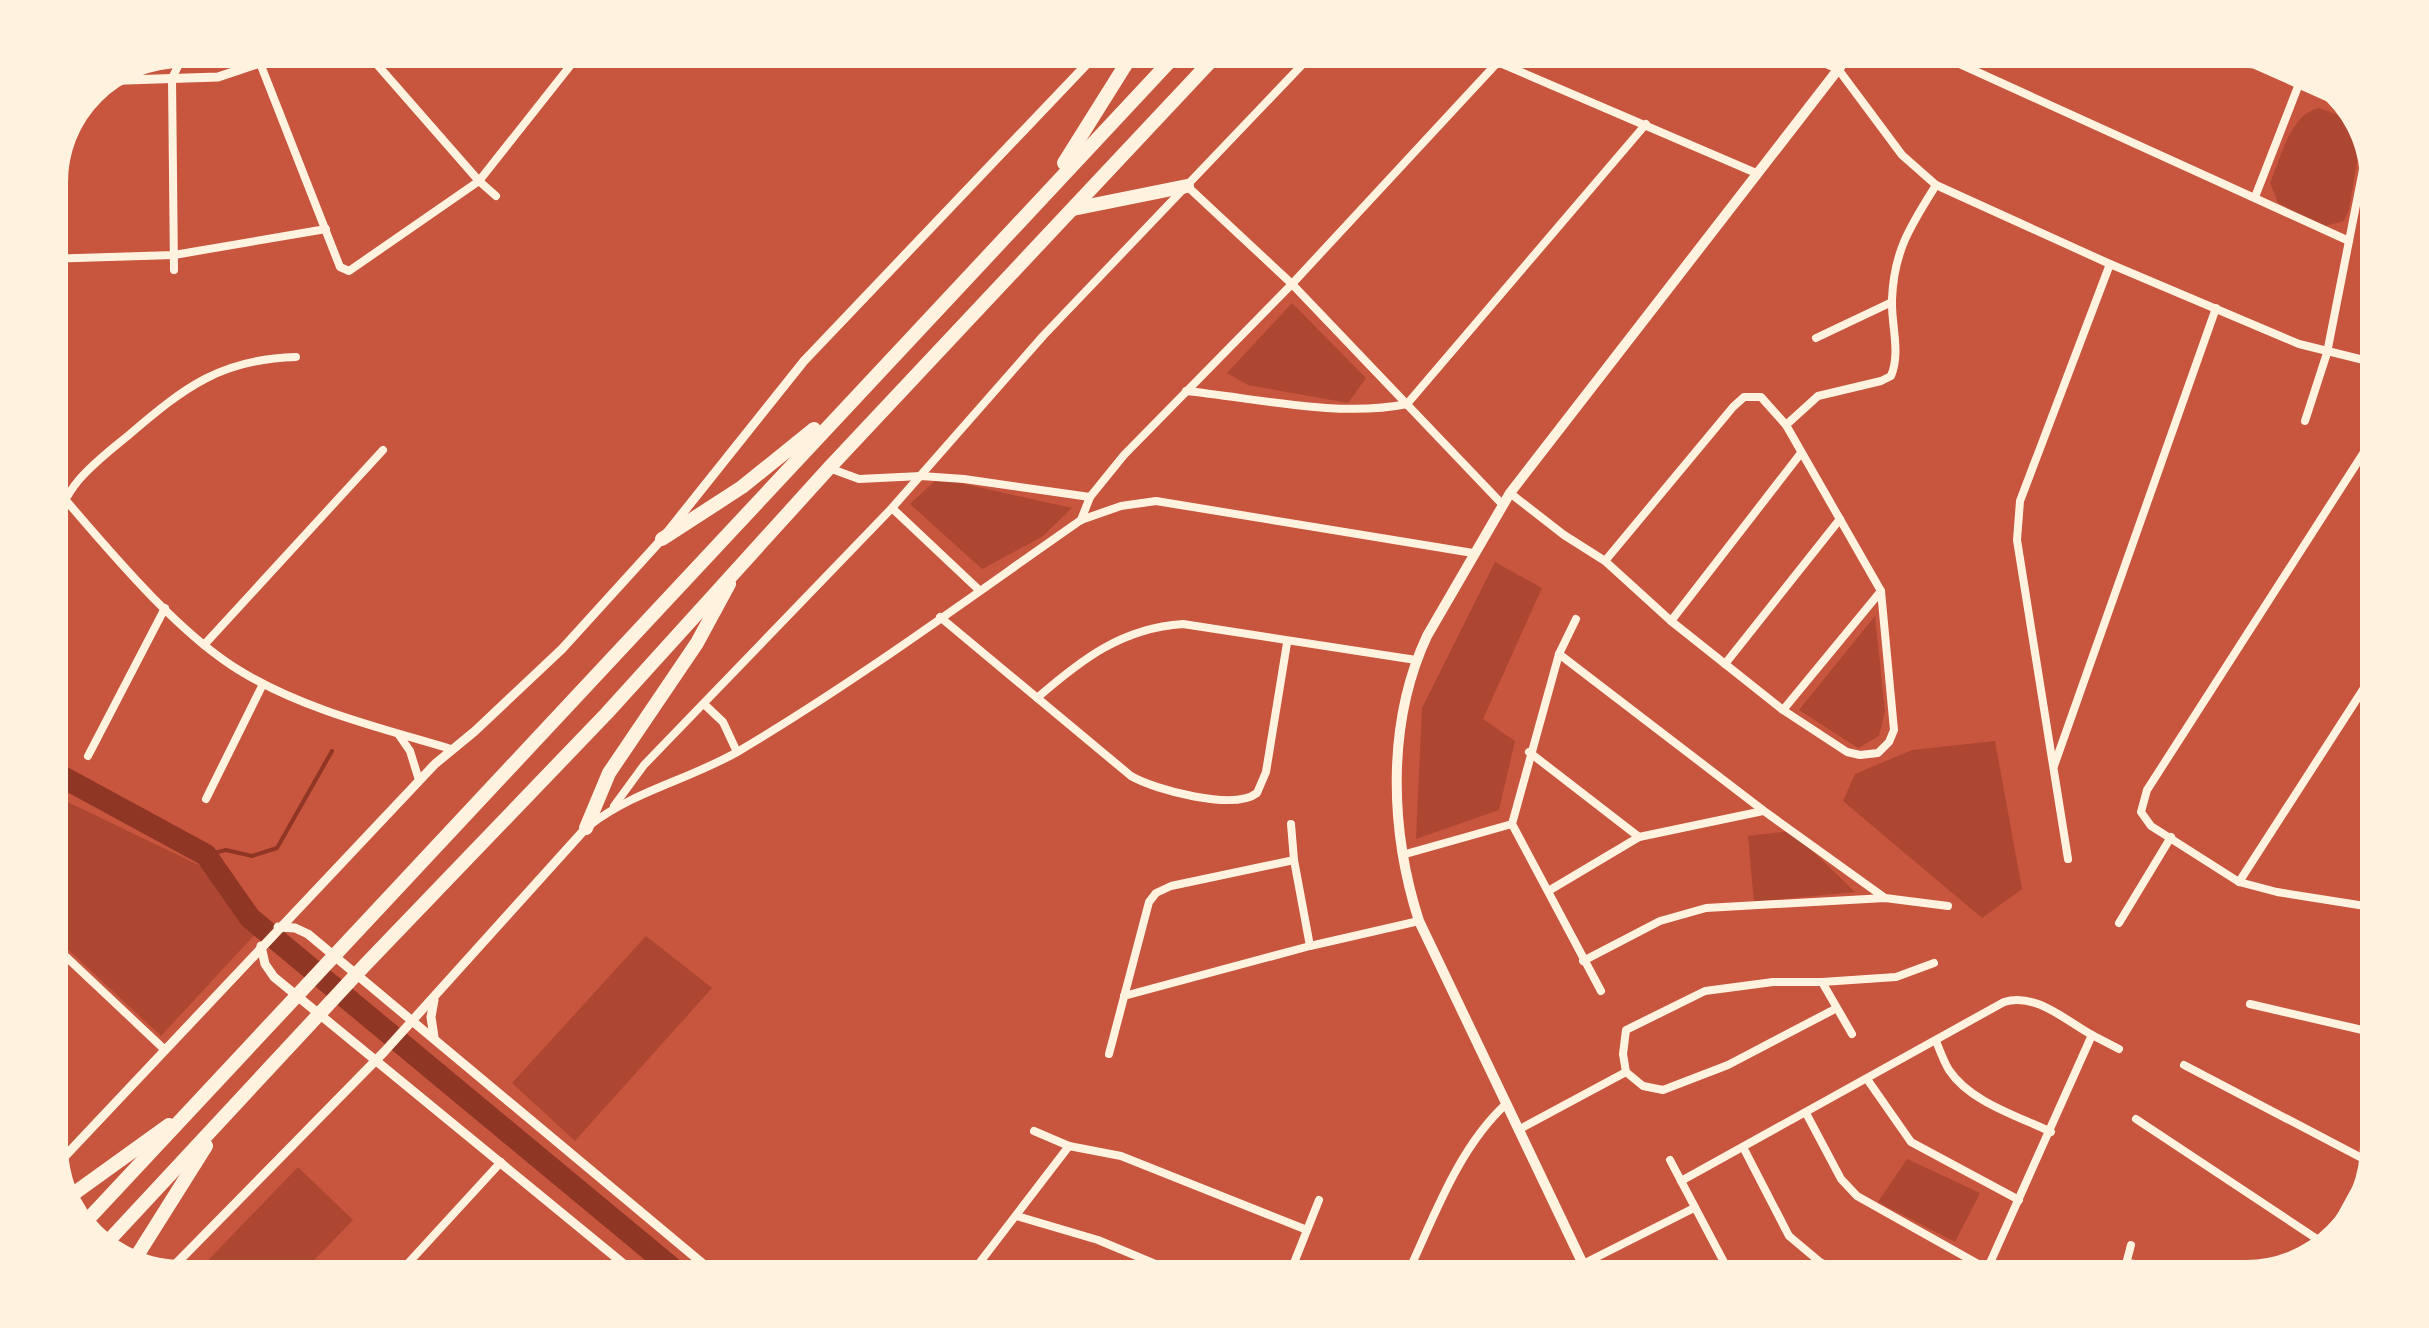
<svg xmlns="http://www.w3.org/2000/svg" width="2429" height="1328" viewBox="0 0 2429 1328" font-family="Signika,sans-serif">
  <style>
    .green { fill: #ae4732 }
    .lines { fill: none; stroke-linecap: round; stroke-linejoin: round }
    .stream { stroke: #8f3625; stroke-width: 4 }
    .river { stroke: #8f3625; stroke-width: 22 }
    .minor { stroke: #fff3e0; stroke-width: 8 }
    .tertiary { stroke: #fff3e0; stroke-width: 9 }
    .secondary { stroke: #fff3e0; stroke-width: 10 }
    .motorway { stroke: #fff3e0; stroke-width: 14 }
    .rim { fill: none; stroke: #fff3e0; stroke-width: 12 }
  </style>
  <rect width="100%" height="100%" fill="#c8553d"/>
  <g class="green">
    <path d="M2319,108L2352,120L2362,131L2349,210L2344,221L2325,226L2278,203L2270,183C2281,158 2290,114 2319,108Z"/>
    <polygon points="1292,303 1366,378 1348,403 1248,385 1227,373"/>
    <polygon points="938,478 1072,508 1042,537 982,569 910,504"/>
    <polygon points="1495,562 1542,588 1483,719 1515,741 1499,810 1416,839 1422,708"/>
    <polygon points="1875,616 1885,711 1879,736 1858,748 1799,710"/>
    <polygon points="1995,741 2022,889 1982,918 1843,801 1855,774 1912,750"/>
    <polygon points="45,791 211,871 247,922 258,931 161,1036 45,928 45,861 66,831 45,823"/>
    <polygon points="1792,831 1855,892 1754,902 1748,836"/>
    <polygon points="646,936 712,988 575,1141 512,1083"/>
    <polygon points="1907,1159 1980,1193 1955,1242 1878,1202"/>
    <polygon points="298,1167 353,1220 292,1283 196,1283 191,1278"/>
  </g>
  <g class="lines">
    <polyline class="stream" points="206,855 226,850 252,856 277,848 332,751"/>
    <polyline class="river" points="45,772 57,774 206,855 250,918 690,1283"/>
    <g class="minor">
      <polyline points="360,45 479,181 496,196"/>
      <polyline points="581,45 614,59"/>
      <polyline points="1458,45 1756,173"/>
      <polyline points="1780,45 1838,69 1902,155 1936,185 2110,264 2299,344 2384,365"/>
      <polyline points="1918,45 2349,241"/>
      <polyline points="2210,45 2363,113"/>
      <polyline points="260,63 340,267 349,271 479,181 585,47"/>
      <polyline points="49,167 50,272"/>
      <polyline points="2363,170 2384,177"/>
      <polyline points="1187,186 1292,284 1503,505"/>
      <polyline points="2255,197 2299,84"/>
      <polyline points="45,259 174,255 326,229"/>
      <polyline points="174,270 172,78 189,45"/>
      <polyline points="1816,338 1892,302"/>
      <path d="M1186,391C1255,398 1339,418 1407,404L1646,124"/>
      <polyline points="2305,421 2327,353 2370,134"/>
      <polyline points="2384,421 2147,790 2141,812 2151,826 2239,882 2277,892 2384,909"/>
      <path d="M1786,425L1818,396L1881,381L1891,376C1901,352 1891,325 1892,299C1894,250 1911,225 1936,185"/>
      <polyline points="829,468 859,479 921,476 964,479 1090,497"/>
      <path d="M45,476C98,537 173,631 242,672C305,710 381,728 451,749"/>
      <polyline points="1510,493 1564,535 1605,561 1671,621 1783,710 1847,752 1860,755 1878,753 1889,742 1894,730 1881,591 1786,425 1761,397 1744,397 1733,407 1605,561"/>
      <polyline points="892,508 979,590"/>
      <polyline points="1081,520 1090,497 1124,455 1292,284 1497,63"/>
      <path d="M45,543C55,522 63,499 78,481C93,463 112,449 130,434C185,387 221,359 296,357"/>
      <path d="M940,617L1131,776C1155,790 1234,811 1257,793L1266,772L1287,643"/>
      <polyline points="1576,619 1559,654 1512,824 1601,991"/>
      <polyline points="1671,621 1801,453"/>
      <polyline points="204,645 383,450"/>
      <polyline points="1559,654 1764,811 1885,898"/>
      <polyline points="1725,664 1840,519"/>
      <path d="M1037,698C1082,659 1122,628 1183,624L1416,660"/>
      <polyline points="704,704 723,722 737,752"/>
      <polyline points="1783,710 1881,591"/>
      <polyline points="399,735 410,751 419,780"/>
      <polyline points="1529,752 1639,837"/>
      <polyline points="88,756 165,608"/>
      <polyline points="2054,766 2216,308"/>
      <polyline points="206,799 263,684"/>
      <polyline points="614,806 644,765 892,508 1043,336 1321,45"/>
      <path d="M590,825C634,791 691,779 739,751C857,681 969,598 1081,520L1121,506L1156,501L1473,553"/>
      <polyline points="1402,855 1512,824"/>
      <polyline points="2068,859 2017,540 2020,501 2110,264"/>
      <polyline points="1294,860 1310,946"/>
      <polyline points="2239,882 2384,657"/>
      <polyline points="1550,890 1639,837 1763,811"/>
      <polyline points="2119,923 2171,837"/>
      <polyline points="45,937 165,1050"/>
      <polyline points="1583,961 1660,921 1706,908 1885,898 1948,906"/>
      <polyline points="45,982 67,959"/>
      <polyline points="1822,982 1896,977 1934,963"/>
      <polyline points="1124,996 1310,946 1419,921"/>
      <polyline points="2250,1004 2384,1035"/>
      <polyline points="2092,1035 2119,1049"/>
      <path d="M1936,1041C1940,1051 1944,1062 1949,1070C1970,1102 2018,1116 2051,1132"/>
      <polyline points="1109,1054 1149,902 1156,893 1171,886 1294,860 1291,824"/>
      <polyline points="2184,1065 2379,1167"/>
      <polyline points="1626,1072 1643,1086 1663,1090 1728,1065 1835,1009"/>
      <polyline points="1867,1079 1911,1142 2019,1200"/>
      <polyline points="1806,1113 1841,1179 1857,1196 1987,1269"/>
      <polyline points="2136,1119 2332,1249"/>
      <polyline points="1518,1130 1626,1072 1623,1054 1626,1030 1705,991 1773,982 1822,982 1852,1034"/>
      <polyline points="1034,1131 1069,1146 1121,1156 1307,1230"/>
      <polyline points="1743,1147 1789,1236 1820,1262 1861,1283"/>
      <polyline points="1670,1160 1735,1283"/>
      <path d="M1681,1181L2004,1002C2035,992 2065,1020 2092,1035L1981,1283"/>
      <polyline points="1017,1216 1098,1240 1201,1283"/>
      <polyline points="2326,1243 2370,1163"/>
      <polyline points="2126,1263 2246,1276 2262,1276 2312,1263"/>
      <polyline points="407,1264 431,1283"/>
      <polyline points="1583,1264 1694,1208"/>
      <polyline points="390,1283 501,1162"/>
      <polyline points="964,1283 1069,1146"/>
      <polyline points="1286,1283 1319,1200"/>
      <path d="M1403,1283C1432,1223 1456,1150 1506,1104"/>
      <polyline points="2121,1283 2131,1245"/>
    </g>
    <g class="tertiary">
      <polyline points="96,81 218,77 260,63 290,45"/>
      <polyline points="278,927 295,928 308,934 726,1283"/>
      <polyline points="261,946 265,964 274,977 647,1283"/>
      <polyline points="434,1037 431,1017 434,1000"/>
      <polyline points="51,1171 435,764 475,731 562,649 662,539 804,361 1105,45"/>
      <polyline points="162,1278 384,1052 586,828"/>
    </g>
    <path class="secondary" d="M1592,1283L1419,921C1390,831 1386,724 1427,636L1510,493L1857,45"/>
    <g class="motorway">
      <polyline points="1064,163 1138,45"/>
      <polyline points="1073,209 1187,186"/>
      <polyline points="662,539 742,487 814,429"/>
      <polyline points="586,828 609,773 697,643 729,584"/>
      <polyline points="62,1202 169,1125"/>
      <polyline points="78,1230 1185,45"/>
      <polyline points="100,1250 364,966 607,713 829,468 1226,45"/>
      <polyline points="128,1270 206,1146"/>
    </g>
  </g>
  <path d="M0 0H2429V1328H0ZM182 62H2246A120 120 0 0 1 2366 182V1146A120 120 0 0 1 2246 1266H182A120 120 0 0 1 62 1146V182A120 120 0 0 1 182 62Z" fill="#fff3e0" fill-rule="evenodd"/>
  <path class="rim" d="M182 62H2246A120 120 0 0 1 2366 182V1146A120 120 0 0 1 2246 1266H182A120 120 0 0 1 62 1146V182A120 120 0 0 1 182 62Z"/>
</svg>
